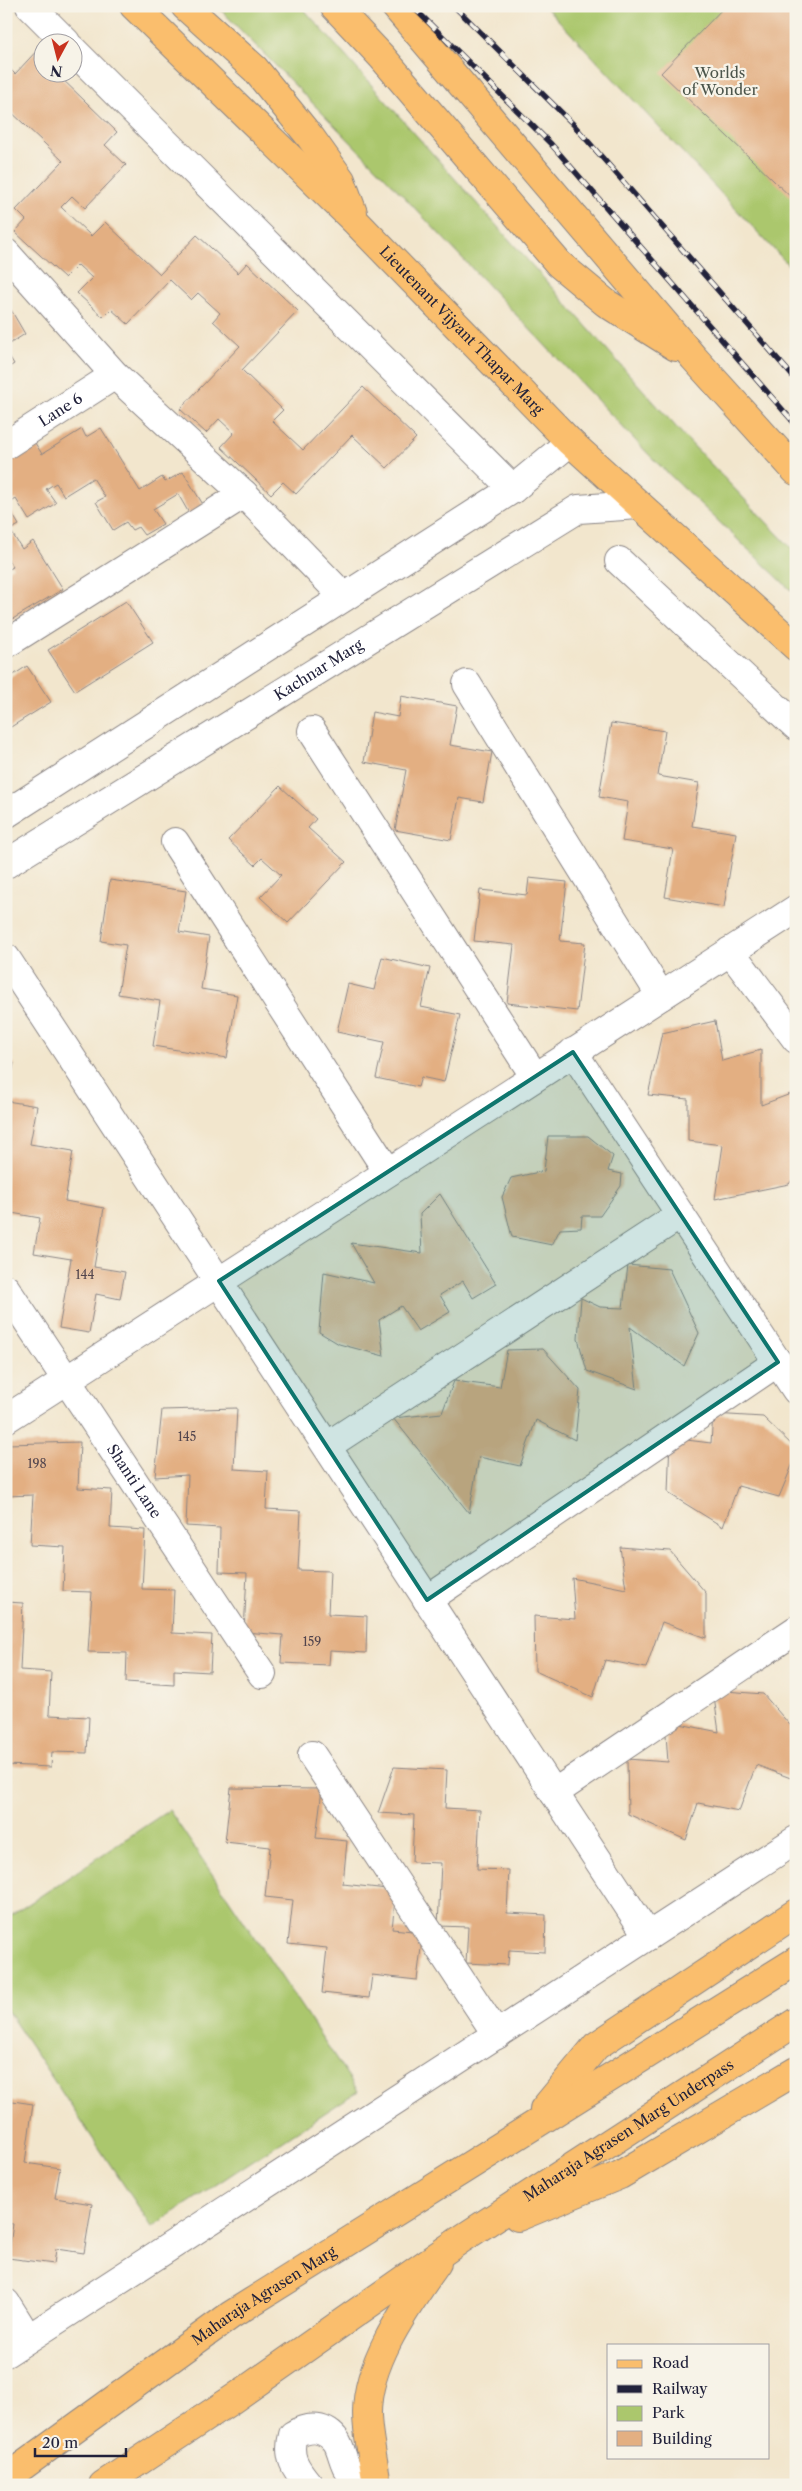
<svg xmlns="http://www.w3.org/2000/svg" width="802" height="2491" viewBox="0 0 802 2491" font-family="'Libre Caslon Text',serif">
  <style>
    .green { fill: #abc76d; stroke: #667454 }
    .building { fill: #e3af82 }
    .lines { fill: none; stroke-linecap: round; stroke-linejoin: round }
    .minor-casing { stroke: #8a8484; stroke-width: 30 }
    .major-casing { stroke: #8a8484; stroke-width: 30 }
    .minor { stroke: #fff; stroke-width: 28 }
    .major { stroke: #fabe6d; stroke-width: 28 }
    .rail-casing { stroke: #22223b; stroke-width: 5.5 }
    .rail { stroke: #f7f3e8; stroke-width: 4; stroke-dasharray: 11; stroke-linecap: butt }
    .marked { fill: #0f766e; fill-opacity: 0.2; stroke: #0f766e; stroke-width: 4; stroke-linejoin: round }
    .labels { text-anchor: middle; stroke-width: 4.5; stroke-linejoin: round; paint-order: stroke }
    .number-label { font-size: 12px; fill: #52454d }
    .park-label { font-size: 15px; fill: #4b544a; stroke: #f7f3e8 }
    .street-label { font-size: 15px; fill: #22223b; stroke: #f7f3e8 }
  </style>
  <rect width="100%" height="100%" fill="#f7f3e8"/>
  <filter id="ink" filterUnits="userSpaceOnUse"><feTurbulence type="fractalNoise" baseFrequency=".02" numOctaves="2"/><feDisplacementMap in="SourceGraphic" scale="10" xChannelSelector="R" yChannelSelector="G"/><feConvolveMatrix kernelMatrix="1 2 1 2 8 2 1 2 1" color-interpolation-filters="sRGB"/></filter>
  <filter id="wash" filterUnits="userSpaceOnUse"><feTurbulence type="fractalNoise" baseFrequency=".0096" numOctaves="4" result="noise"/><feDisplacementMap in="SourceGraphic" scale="20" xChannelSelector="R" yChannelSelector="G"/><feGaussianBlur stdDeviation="1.12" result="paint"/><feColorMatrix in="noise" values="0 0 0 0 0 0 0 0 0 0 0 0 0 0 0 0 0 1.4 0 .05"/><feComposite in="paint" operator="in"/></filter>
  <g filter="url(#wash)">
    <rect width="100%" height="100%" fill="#f2e6cd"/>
    <g class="green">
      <polygon points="217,6 301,6 685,437 796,553 796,595 653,459 389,181"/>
      <polygon points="545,6 796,6 796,273"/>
      <polygon points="169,1810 358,2091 152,2227 6,2009 6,1919"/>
    </g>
    <g id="blocks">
      <g class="building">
        <polygon points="725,6 796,6 796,202 661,73"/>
        <polygon points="42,45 42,72 55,72 117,132 105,145 126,165 85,208 72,196 61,207 91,236 105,222 160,274 197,235 238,273 247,263 298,311 242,370 283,410 272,421 303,450 363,387 416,438 387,468 352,435 296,494 283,482 271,494 221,447 234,433 219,419 206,433 180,409 240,346 213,321 220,313 198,293 191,300 170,280 128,324 111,309 103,317 77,293 92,278 78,265 65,278 15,232 26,220 16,210 63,161 6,107 6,73 10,69 15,74"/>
        <polygon points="11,310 25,334 6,346 6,313"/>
        <polygon points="6,351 14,364 6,369"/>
        <polygon points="101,428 140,491 162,477 165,482 183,472 204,506 190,515 178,494 153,509 163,524 144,535 138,527 132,530 126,522 113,530 96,502 105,497 93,478 64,496 56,483 46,489 56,503 29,520 16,499 7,505 19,525 10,530 22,549 33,541 63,589 6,623 6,571 13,567 6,557 6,461 35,443 42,454 82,429 86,437"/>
        <polygon points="126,601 153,642 75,691 48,650"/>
        <polygon points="27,666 51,702 6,730 6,680"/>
        <polygon points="401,696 457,706 450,745 492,752 483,802 459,798 451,840 395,830 406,770 364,762 372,712 398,717"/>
        <polygon points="611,723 665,731 658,776 699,783 692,826 736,833 724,907 665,897 673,849 622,841 628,802 599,797"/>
        <polygon points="280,786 316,819 308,828 346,862 288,923 260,897 281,875 262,858 255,865 228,840"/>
        <polygon points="529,878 567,882 560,941 585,943 577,1011 507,1003 514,945 474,941 480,890 527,895"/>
        <polygon points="110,880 186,891 179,932 209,937 201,989 237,995 227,1058 153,1046 160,1001 118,994 126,945 101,941"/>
        <polygon points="382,957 430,968 421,1007 460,1015 444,1082 421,1077 418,1087 376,1078 384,1042 337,1032 348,984 374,990"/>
        <polygon points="715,1021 722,1061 761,1050 761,1105 796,1092 796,1175 789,1184 715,1199 723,1145 688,1141 688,1099 648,1095 662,1033"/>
        <polygon points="6,1062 14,1063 7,1101 37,1106 30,1144 73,1151 65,1201 104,1208 94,1267 125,1272 120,1299 96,1294 89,1333 59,1328 71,1259 34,1253 40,1218 6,1212"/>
        <polygon points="548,1136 588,1136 613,1156 608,1171 622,1174 621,1186 600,1216 582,1216 581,1228 560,1229 552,1245 512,1237 502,1197 511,1178 544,1171"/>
        <polygon points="440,1194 496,1284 473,1298 463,1281 440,1295 450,1312 418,1331 401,1306 379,1320 384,1356 339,1344 319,1332 324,1272 374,1283 351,1243 422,1253 420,1214"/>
        <polygon points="628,1265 669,1269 699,1333 684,1366 630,1327 637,1389 587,1371 578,1339 581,1298 600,1307 623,1308"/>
        <polygon points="543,1349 580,1390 575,1440 536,1420 520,1466 479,1457 469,1513 393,1418 442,1413 454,1381 500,1387 507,1350"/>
        <polygon points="237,1408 234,1469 268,1471 266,1509 301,1511 298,1570 330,1571 328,1614 367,1616 366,1653 330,1651 329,1665 281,1663 283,1635 244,1632 247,1573 219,1572 220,1528 186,1526 188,1475 155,1477 162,1410"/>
        <polygon points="713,1414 763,1417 796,1449 796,1456 779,1497 738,1486 723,1527 668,1493 670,1438 711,1443"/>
        <polygon points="80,1442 78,1488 112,1490 110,1528 145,1530 142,1589 174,1590 172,1633 212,1635 210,1672 174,1670 174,1685 126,1682 127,1653 88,1652 92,1592 63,1591 65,1547 30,1545 33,1495 6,1496 7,1444"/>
        <polygon points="620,1547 670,1551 706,1593 706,1638 662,1622 646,1668 605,1660 593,1697 535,1671 534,1616 575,1619 572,1578 626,1589"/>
        <polygon points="6,1602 23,1603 20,1670 51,1672 49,1715 89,1717 87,1753 52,1752 51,1767 6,1765"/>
        <polygon points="713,1690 763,1694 796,1732 796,1780 756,1765 739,1811 698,1803 686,1840 628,1814 627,1759 668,1762 665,1721 719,1732"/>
        <polygon points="394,1767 447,1770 445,1808 480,1810 477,1869 509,1870 507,1913 546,1915 545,1952 509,1950 508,1965 466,1963 468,1927 438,1926 441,1863 412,1862 414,1815 378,1813"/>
        <polygon points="231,1788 322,1789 316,1838 347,1841 343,1884 396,1890 392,1929 423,1932 417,1980 372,1975 369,1998 322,1993 327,1948 288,1944 293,1900 265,1897 270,1847 225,1842"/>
        <polygon points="6,2100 33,2104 25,2163 60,2168 55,2198 92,2204 84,2253 56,2249 54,2264 8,2258 13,2224 6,2223"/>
      </g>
    </g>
  </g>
  <g filter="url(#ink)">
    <use href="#blocks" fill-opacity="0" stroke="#8a8484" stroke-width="1"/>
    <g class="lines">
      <g class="minor-casing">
        <g id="minor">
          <polyline points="30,6 66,42"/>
          <polyline points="72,49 513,489"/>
          <polyline points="6,253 115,375 244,494 344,597"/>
          <path id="s1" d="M6,445L115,375"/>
          <polyline points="619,561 796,726"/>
          <polyline points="6,644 244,494"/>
          <polyline points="467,684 661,996"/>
          <polyline points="312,731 535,1077"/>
          <polyline points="6,814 513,489 570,442"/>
          <polyline points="175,842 388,1172"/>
          <path id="s2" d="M6,864L578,509L639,505"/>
          <polyline points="730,951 796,1039"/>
          <polyline points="6,958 648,1936"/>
          <polyline points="573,1052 796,1390"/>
          <path id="s3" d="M6,1289L262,1674"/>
          <polyline points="6,1419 796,909"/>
          <polyline points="327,1446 680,1215"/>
          <polyline points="427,1600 778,1362"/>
          <polyline points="312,1755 497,2035"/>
          <polyline points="554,1793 796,1630"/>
          <polyline points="6,2303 28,2338"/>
          <polyline points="6,2353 796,1840"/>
          <path d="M309,2485C295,2468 287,2457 293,2435C308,2425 326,2426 337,2442C342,2451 343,2463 349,2471C352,2476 358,2481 362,2485"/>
        </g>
      </g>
      <g class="major-casing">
        <g id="major">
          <path id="s4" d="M134,6L356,222L570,442L796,647"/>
          <polyline points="185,6 255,69 311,138 341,180 353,213"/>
          <polyline points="334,6 382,57 559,264 606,303 676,347"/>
          <polyline points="395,6 693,357 796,471"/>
          <polyline points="544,2109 596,2046 796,1913"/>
          <polyline points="518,2217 620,2175 796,2071"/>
          <path id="s5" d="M6,2478L231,2315L796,1961"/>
          <path id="s6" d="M103,2485L233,2399L460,2240L796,2022"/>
          <path d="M377,2485C374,2461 367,2436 367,2413C367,2360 409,2304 437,2263"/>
        </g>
      </g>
      <use href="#minor" class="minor"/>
      <use href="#major" class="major"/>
      <g class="rail-casing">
        <g id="rail">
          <polyline points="412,6 551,144 796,425"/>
          <polyline points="454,6 573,124 796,380"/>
        </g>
      </g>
      <use href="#rail" class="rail"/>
    </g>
  </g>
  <path class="marked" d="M573,1052L778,1362L427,1600L219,1281Z"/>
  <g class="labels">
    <g class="number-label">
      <text x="85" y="1279">144</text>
      <text x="187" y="1441">145</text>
      <text x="37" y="1468">198</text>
      <text x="312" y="1646">159</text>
    </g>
    <g class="park-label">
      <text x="720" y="78">Worlds<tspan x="720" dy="17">of Wonder</tspan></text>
    </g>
    <g class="street-label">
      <text dy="5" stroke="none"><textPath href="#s4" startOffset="461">Lieutenant Vijyant Thapar Marg</textPath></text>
      <text dy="5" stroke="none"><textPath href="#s1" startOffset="65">Lane 6</textPath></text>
      <text dy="5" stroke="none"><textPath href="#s2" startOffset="368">Kachnar Marg</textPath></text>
      <text dy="5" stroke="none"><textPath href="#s3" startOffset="231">Shanti Lane</textPath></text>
      <text dy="5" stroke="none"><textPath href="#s6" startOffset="634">Maharaja Agrasen Marg Underpass</textPath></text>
      <text dy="5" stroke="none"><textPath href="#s5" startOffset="316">Maharaja Agrasen Marg</textPath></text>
    </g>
  </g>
  <rect width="802" height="2491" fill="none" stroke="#f7f3e8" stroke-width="25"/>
  <rect x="607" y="2344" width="162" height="115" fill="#f7f3e8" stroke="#a29fa3"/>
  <rect x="617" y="2360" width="25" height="8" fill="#fabe6d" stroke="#a29fa3"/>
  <text x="652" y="2368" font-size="15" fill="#22223b">Road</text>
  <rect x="617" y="2385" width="25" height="8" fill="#22223b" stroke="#a29fa3"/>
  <text x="652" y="2394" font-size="15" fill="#22223b">Railway</text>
  <rect x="617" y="2406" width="25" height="15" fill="#abc76d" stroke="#a29fa3"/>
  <text x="652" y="2418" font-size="15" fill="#22223b">Park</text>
  <rect x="617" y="2431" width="25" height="15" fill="#e3af82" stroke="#a29fa3"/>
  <text x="652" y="2444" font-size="15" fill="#22223b">Building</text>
  <g transform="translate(58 58) rotate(187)"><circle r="24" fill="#f7f3e8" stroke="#a29fa3"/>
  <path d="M0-4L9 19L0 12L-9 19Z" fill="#c8321e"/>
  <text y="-8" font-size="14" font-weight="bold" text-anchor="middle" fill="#22223b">N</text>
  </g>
  <path d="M35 2448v8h91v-8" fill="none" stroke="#22223b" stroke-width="2.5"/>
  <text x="42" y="2448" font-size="15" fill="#22223b" stroke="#f7f3e8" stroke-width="4" paint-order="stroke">20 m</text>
</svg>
